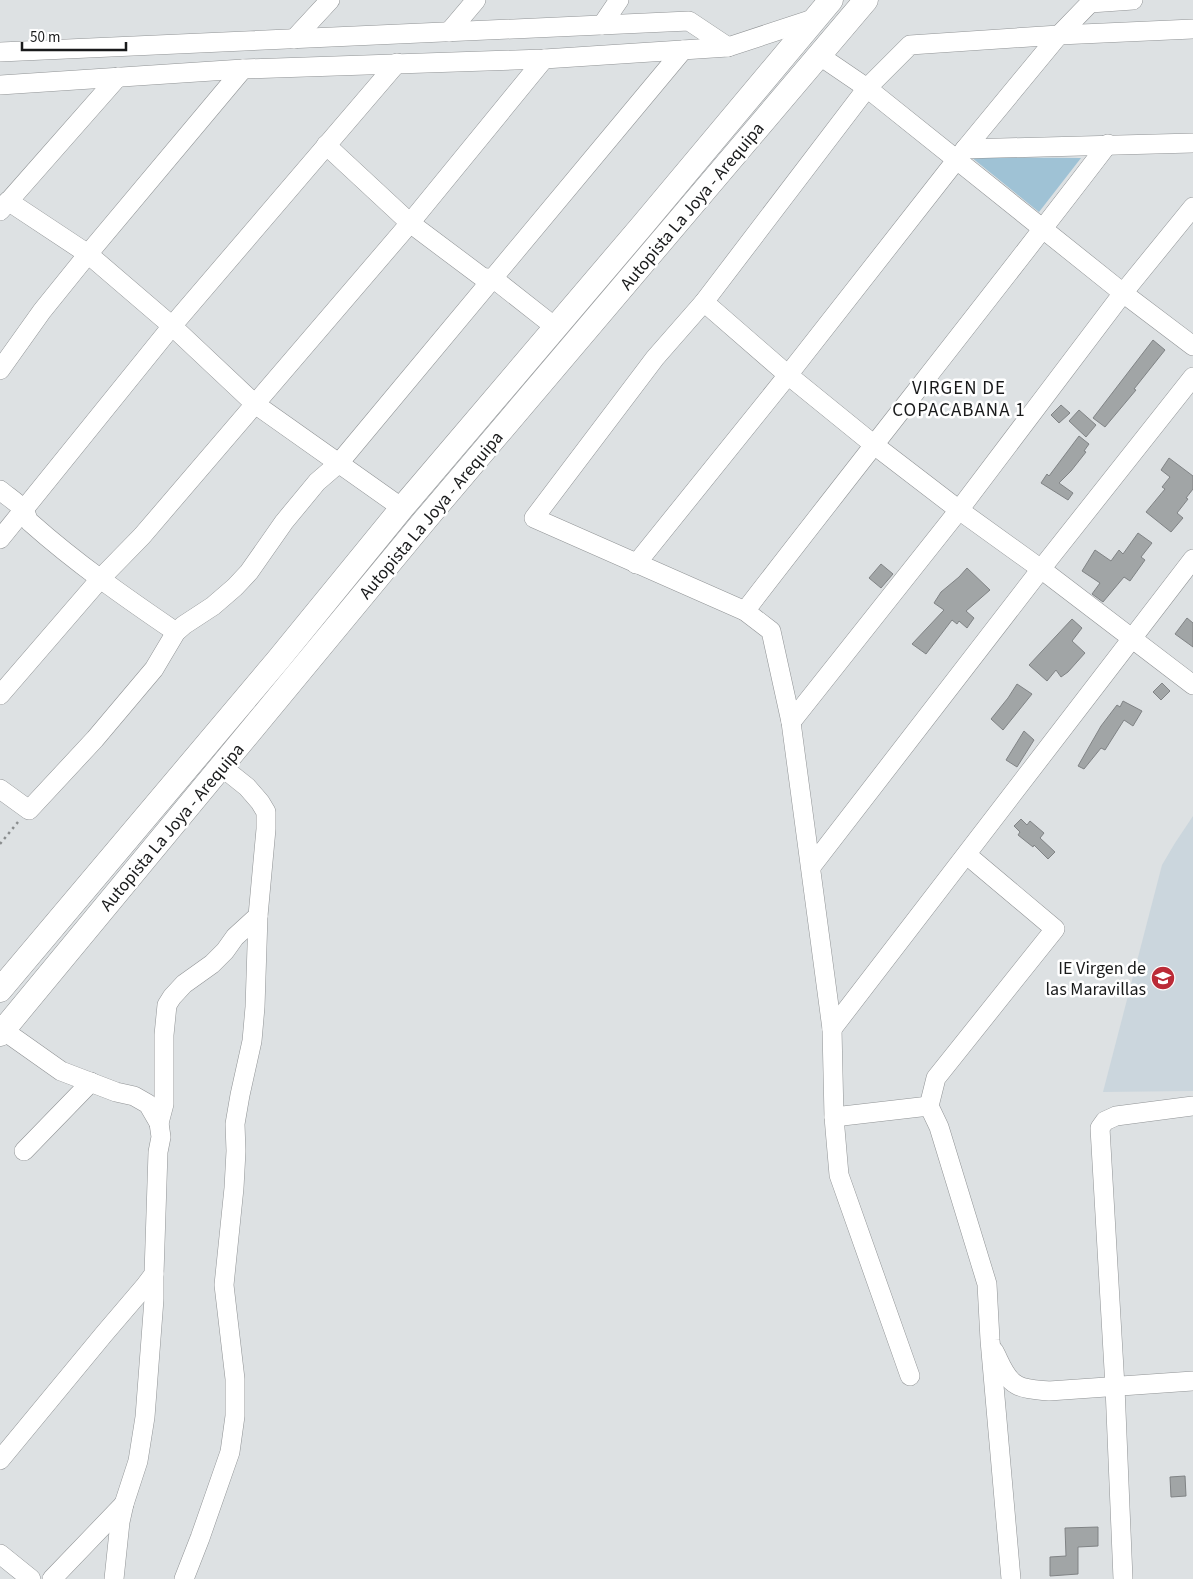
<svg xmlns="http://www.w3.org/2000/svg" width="1193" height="1579" viewBox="0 0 1193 1579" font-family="'Source Sans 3',sans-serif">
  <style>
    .built { fill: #cbd6dd }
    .green { fill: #9fc2d5 }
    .building { fill: #a1a5a6; stroke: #808385 }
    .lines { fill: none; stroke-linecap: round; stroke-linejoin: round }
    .minor-casing { stroke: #909395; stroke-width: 20 }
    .major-casing { stroke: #909395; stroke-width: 25 }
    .path { stroke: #8a8d8e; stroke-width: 2.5; stroke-dasharray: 2.5 4; stroke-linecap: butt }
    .minor { stroke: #fff; stroke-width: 19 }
    .major { stroke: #fff; stroke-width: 24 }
    .labels { text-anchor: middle; stroke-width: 5; stroke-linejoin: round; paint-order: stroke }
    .street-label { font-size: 18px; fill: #191a1b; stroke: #fff }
    .poi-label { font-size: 18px; fill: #191a1b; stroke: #fff; text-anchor: end }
    .neighbourhood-label { font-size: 19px; letter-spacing: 1px; fill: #191a1b; stroke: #fff }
  </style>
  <rect width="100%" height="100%" fill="#dde1e3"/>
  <polygon class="built" points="1193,816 1193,1091 1103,1092 1162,865 1175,843"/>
  <polygon class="green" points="971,157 1081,158 1039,212"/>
  <g class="building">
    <polygon points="1153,340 1165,350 1134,389 1136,390 1105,427 1093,418"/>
    <polygon points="1061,405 1070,413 1059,423 1051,415"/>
    <polygon points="1079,410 1096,425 1086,437 1069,421"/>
    <polygon points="1079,436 1089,444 1084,451 1086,452 1071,471 1059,483 1073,493 1068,500 1041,483 1047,474 1049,476"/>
    <polygon points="1169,458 1193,476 1193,489 1186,498 1188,499 1177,513 1183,518 1171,532 1146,512 1165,489 1162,487 1170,477 1161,470"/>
    <polygon points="1138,533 1152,543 1141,557 1145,560 1130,581 1124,577 1103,602 1092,594 1100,583 1082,571 1095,550 1111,561 1119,550 1123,554"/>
    <polygon points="881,564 893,574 881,588 869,578"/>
    <polygon points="967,568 990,590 966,611 974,618 967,628 959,621 957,624 952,620 926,654 912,644 944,610 934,603 941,592 959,577"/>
    <polygon points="1187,618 1193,623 1193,647 1175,634"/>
    <polygon points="1072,619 1082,628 1072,641 1085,653 1068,672 1061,677 1056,670 1047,681 1029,665"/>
    <polygon points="1162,683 1170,691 1161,700 1153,692"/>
    <polygon points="1017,684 1032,694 1003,730 991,719 1008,698"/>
    <polygon points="1123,701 1142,711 1133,726 1124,720 1105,750 1101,748 1084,769 1078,766 1101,726 1117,705 1120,707"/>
    <polygon points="1024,731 1034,740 1017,767 1006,760"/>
    <polygon points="1021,819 1027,825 1030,821 1044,833 1040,838 1055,852 1048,859 1034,845 1033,847 1018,835 1020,832 1014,826"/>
    <polygon points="1185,1476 1186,1496 1171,1497 1170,1477"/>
    <polygon points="1098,1527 1098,1546 1078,1547 1078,1574 1050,1576 1050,1557 1066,1556 1065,1528"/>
  </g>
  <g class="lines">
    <g class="minor-casing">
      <g id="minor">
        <polyline points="1090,3 1133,0"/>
        <polyline points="602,25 619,0"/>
        <polyline points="449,32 476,0"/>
        <polyline points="294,39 330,0"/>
        <polyline points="0,52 689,21 728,47"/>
        <polyline points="820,56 867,88 1123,293 1193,346"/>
        <polyline points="0,85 243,69 544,59 728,47 816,18"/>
        <polyline points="326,145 410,223 482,277 494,279 555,327"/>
        <polyline points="965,149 1193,143"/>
        <polyline points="8,201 88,254 172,326 255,404 402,508"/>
        <polyline points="0,211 118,77"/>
        <polyline points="704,302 788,375 873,444 959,510 1041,569 1193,685"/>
        <polyline points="0,370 42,311 88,254 243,69"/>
        <path d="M0,490C7,496 18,503 24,510C27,515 27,520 31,523C76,563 126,598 176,632"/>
        <polyline points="0,539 172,326 397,63"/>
        <polyline points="636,564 788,375 965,149 1059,35 1093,0"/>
        <path d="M745,611C865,455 988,301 1108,144"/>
        <polyline points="0,695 101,578 142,536 410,223 544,59"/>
        <polyline points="791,722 959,510 1123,293 1193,207"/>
        <polyline points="0,789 29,810 95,739 154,669 176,632 184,625 213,606 235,587 249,572 284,522 317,482 339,463 683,50"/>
        <polyline points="967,855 1055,929 936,1078 929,1106 939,1127 987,1284 990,1340 1011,1579"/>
        <polyline points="811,867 1041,569 1193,377"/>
        <path d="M832,1029C953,873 1072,715 1193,559"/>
        <polyline points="834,1117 929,1106"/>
        <polyline points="159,1123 164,1104 164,1035 167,1005 172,997 184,984 212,964 225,951 235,937 258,916 266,829 266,812 260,802 247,787 222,767"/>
        <polyline points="24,1151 91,1082"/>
        <path d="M994,1351C1000,1362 1005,1379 1017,1385C1025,1390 1040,1390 1049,1391L1193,1381"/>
        <polyline points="910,1376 839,1175 834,1117 832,1029 791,722 771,631 745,611 534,518 655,358 704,302 867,88 910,45 1059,35 1193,29"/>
        <polyline points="0,1460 104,1334 145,1286 154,1274 158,1152 161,1137 159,1123 148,1104 134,1096 116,1092 61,1071 3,1030"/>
        <polyline points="0,1554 31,1579"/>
        <polyline points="52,1579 124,1504"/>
        <polyline points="114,1579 120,1522 124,1504 138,1461 145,1417 154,1299 154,1274"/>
        <polyline points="184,1579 200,1538 230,1452 235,1416 235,1379 224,1285 234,1188 236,1151 235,1124 240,1095 252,1041 255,1007 258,916"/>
        <polyline points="1123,1579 1115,1387 1100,1128 1105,1121 1116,1116 1193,1106"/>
      </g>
    </g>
    <g class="major-casing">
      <g id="major">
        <polyline points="0,990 278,660 402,508 641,227 831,0"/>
        <polyline points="0,1034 425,520 866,0"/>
      </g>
    </g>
    <polyline class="path" points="0,844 18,822"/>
    <use href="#minor" class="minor"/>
    <use href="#major" class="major"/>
  </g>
  <defs>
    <g id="school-disc" transform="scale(1.25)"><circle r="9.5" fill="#bb2b37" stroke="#fff"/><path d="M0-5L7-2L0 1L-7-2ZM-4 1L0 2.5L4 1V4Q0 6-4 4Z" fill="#fff"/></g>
  </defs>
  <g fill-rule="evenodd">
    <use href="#school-disc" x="1163" y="978"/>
  </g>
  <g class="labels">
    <g class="street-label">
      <text transform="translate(692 206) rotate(-50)" y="6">Autopista La Joya - Arequipa</text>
      <text transform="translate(431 515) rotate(-50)" y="6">Autopista La Joya - Arequipa</text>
      <text transform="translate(172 827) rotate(-50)" y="6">Autopista La Joya - Arequipa</text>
    </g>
    <g class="poi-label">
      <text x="1146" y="974">IE Virgen de<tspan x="1146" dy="21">las Maravillas</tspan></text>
    </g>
    <g class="neighbourhood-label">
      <text x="959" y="394">VIRGEN DE<tspan x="959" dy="22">COPACABANA 1</tspan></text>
    </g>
  </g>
  <path d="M22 42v8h104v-8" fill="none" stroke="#191a1b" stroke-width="2.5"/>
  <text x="30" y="42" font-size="15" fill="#191a1b" stroke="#ffffff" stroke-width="4" paint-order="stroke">50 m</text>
</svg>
